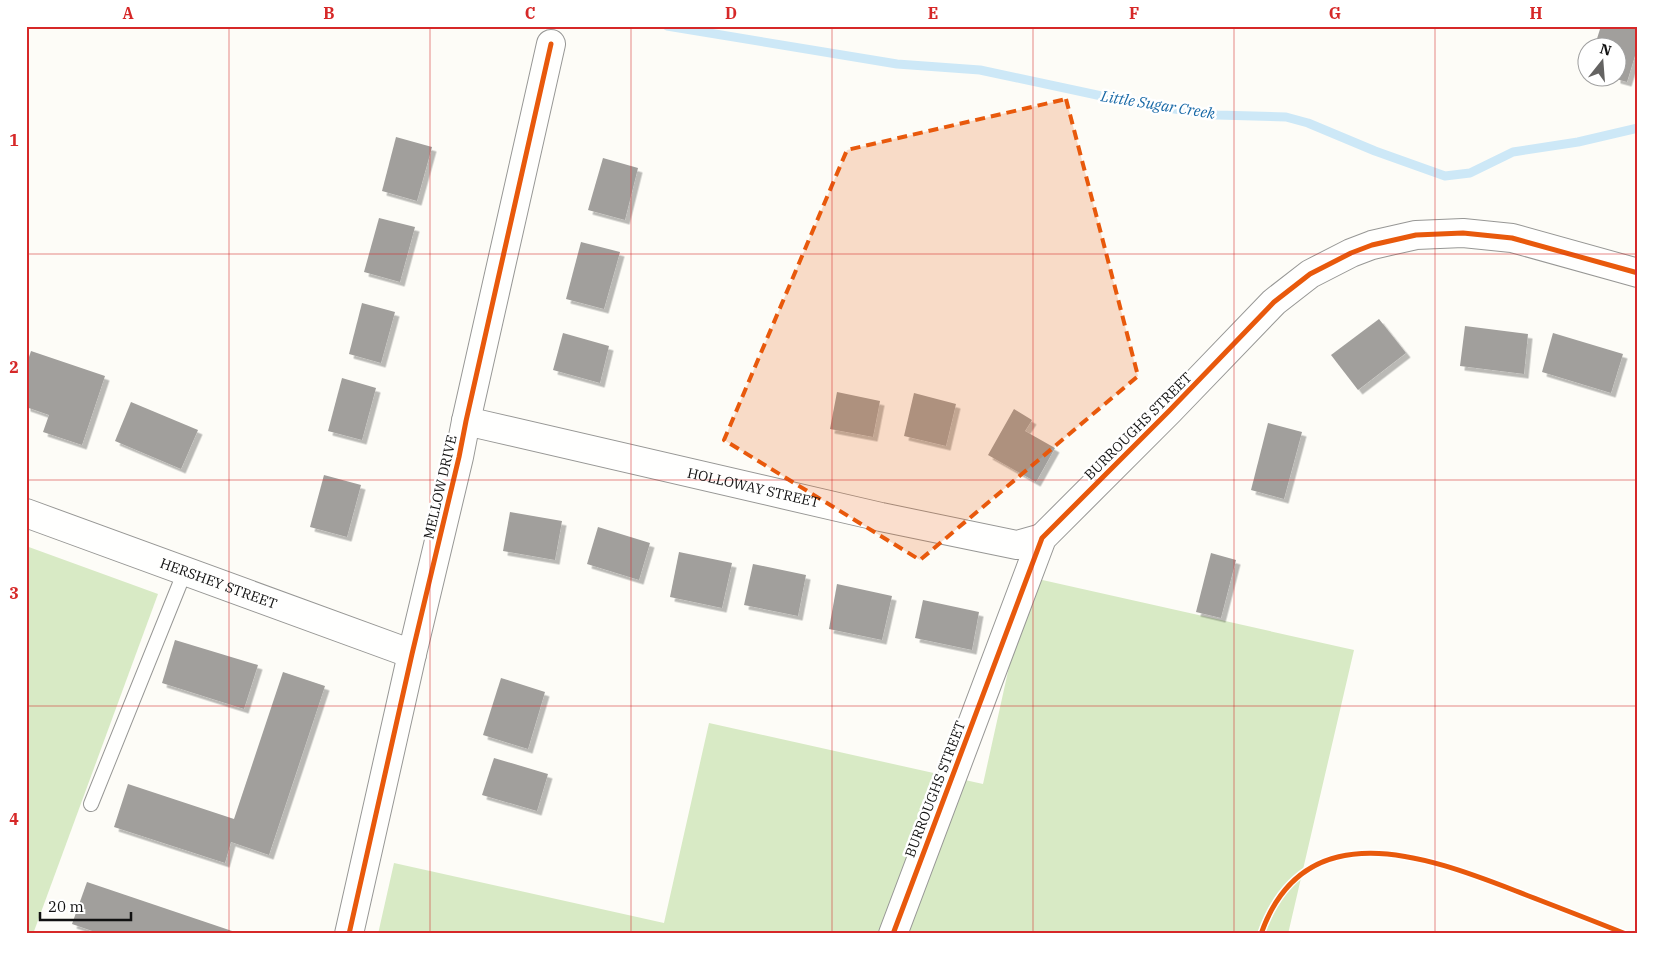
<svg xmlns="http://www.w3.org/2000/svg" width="1664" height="960" viewBox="0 0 1664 960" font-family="'IBM Plex Serif',serif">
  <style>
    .forest { fill: #d8eac5 }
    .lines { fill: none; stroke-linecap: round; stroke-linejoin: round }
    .stream { stroke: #cde8f7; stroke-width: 9 }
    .building { fill: #a19f9c; filter: url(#shadow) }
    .lane-casing { stroke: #979795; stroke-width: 16 }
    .street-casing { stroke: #979795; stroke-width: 30 }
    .lane { stroke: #fffffe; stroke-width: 14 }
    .street { stroke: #fffffe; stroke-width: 28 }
    .cycleway-casing { stroke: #fff; stroke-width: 8 }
    .cycleway { stroke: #e8590c; stroke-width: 5 }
    .marked { fill: #e8590c; fill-opacity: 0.2; stroke: #e8590c; stroke-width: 4; stroke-dasharray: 10 6; stroke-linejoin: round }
    .grid { fill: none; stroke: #d62828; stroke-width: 1; stroke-opacity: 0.55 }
    .labels { text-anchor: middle; stroke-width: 5; stroke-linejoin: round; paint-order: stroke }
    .street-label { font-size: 14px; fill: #111; stroke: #fff }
    .water-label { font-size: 15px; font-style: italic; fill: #1768a6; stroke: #fff }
    .neatline { fill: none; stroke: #d62828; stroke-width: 2 }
    .grid-label { font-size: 16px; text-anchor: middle; font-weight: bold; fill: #d62828 }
  </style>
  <defs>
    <filter id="shadow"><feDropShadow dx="4.5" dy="4.5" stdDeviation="0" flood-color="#0004"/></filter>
  </defs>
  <rect width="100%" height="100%" fill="#fdfcf7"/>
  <g class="forest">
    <polygon points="26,546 158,594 33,934 26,934"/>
    <polygon points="1029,577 1354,650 1288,934 378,934 394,863 664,923 709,723 983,784"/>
  </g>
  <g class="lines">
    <polyline class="stream" points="667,26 897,64 980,70 1139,104 1217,115 1286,117 1308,123 1375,151 1445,176 1470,173 1513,152 1578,142 1638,128"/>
  </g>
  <g class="building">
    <polygon points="1601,26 1638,26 1638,46 1627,82 1616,79 1616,48 1594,48"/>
    <polygon points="396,137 432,147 417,201 382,191"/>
    <polygon points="603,158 638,168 625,220 588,210"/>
    <polygon points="379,218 415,227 400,282 364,272"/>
    <polygon points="581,242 620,252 604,309 566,299"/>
    <polygon points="362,303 395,312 381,363 349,354"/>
    <polygon points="1379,319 1406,353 1358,390 1331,355"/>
    <polygon points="1465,326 1528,334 1524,374 1460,366"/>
    <polygon points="563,333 609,346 600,383 553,370"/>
    <polygon points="1553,333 1623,354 1611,393 1542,372"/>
    <polygon points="31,351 105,376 82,445 43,432 49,415 26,407 26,366"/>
    <polygon points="342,378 376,388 362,440 328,431"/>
    <polygon points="837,392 880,401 873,437 830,429"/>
    <polygon points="914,393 956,404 946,446 904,436"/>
    <polygon points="131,402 198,430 181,469 115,441"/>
    <polygon points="1014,409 1032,420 1025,431 1055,448 1036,482 988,455"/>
    <polygon points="1268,423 1302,432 1284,499 1251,490"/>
    <polygon points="324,475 361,485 347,537 310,527"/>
    <polygon points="510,512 562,521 555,560 503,551"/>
    <polygon points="598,527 650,543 639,580 587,564"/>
    <polygon points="679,552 732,563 722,608 670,597"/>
    <polygon points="1211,553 1236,560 1221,618 1196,612"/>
    <polygon points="753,564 806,575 798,616 744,605"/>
    <polygon points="837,584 892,596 882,640 829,629"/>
    <polygon points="923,600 979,612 972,650 915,638"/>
    <polygon points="175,640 258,665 244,709 162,683"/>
    <polygon points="283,672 325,686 269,855 231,842 225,863 114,827 128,784 234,819"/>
    <polygon points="501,678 545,692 528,749 483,735"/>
    <polygon points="494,758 548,774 537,811 482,795"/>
    <polygon points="87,882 238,933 238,934 101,934 72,924"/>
  </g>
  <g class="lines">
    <g class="lane-casing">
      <polyline id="lane" points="91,804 185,571"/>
    </g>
    <g class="street-casing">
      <g id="street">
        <path id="s1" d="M466,421L881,517L1017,545L1042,538"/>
        <path id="s2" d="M26,513L412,654"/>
        <polyline points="349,934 412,654 459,457 466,421 551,44"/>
        <polyline points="893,934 1042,538 1169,411 1274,302 1310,274 1351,253 1372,245 1416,235 1463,233 1512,238 1638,273"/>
      </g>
    </g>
    <use href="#lane" class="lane"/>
    <use href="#street" class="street"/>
    <g class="cycleway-casing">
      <g id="cycleway">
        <polyline points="349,934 412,654 459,457 466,421 551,44"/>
        <polyline points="893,934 1042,538 1169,411 1274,302 1310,274 1351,253 1372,245 1416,235 1463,233 1512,238 1638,273"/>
        <path d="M1261,934C1304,811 1426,856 1516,891C1552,905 1589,919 1626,934"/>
      </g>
    </g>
    <use href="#cycleway" class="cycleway"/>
  </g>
  <path class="marked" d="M1066,99L1138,376L920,560L724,440L847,150Z"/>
  <path class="grid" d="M229,26V934M430,26V934M631,26V934M832,26V934M1033,26V934M1234,26V934M1435,26V934M26,254H1638M26,480H1638M26,706H1638"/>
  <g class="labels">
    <g class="street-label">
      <text transform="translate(1138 426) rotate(-45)" y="5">BURROUGHS STREET</text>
      <text transform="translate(440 487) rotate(-77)" y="5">MELLOW DRIVE</text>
      <text dy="5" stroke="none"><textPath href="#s1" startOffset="295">HOLLOWAY STREET</textPath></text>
      <text dy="5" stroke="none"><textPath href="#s2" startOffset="205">HERSHEY STREET</textPath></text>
      <text transform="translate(935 789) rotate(-69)" y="5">BURROUGHS STREET</text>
    </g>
    <g class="water-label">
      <text transform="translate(1158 105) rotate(9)" y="5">Little Sugar Creek</text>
    </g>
  </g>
  <rect width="1664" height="960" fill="none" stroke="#ffffff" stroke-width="55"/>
  <g transform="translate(1602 62) rotate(17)"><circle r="24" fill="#ffffff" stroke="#a0a0a0"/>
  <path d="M0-4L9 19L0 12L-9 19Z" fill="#646362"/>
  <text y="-8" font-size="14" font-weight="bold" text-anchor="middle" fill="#111111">N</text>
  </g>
  <path d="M40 912v8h91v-8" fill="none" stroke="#111111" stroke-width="2.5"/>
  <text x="48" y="912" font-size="15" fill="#111111" stroke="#ffffff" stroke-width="4" paint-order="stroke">20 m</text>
  <rect x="28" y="28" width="1608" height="904" class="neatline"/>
  <g class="grid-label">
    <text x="128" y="19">A</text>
    <text x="329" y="19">B</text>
    <text x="530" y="19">C</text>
    <text x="731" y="19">D</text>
    <text x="933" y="19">E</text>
    <text x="1134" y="19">F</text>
    <text x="1335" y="19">G</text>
    <text x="1536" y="19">H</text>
    <text x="14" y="146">1</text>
    <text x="14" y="373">2</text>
    <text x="14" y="599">3</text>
    <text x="14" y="825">4</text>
  </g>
</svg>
